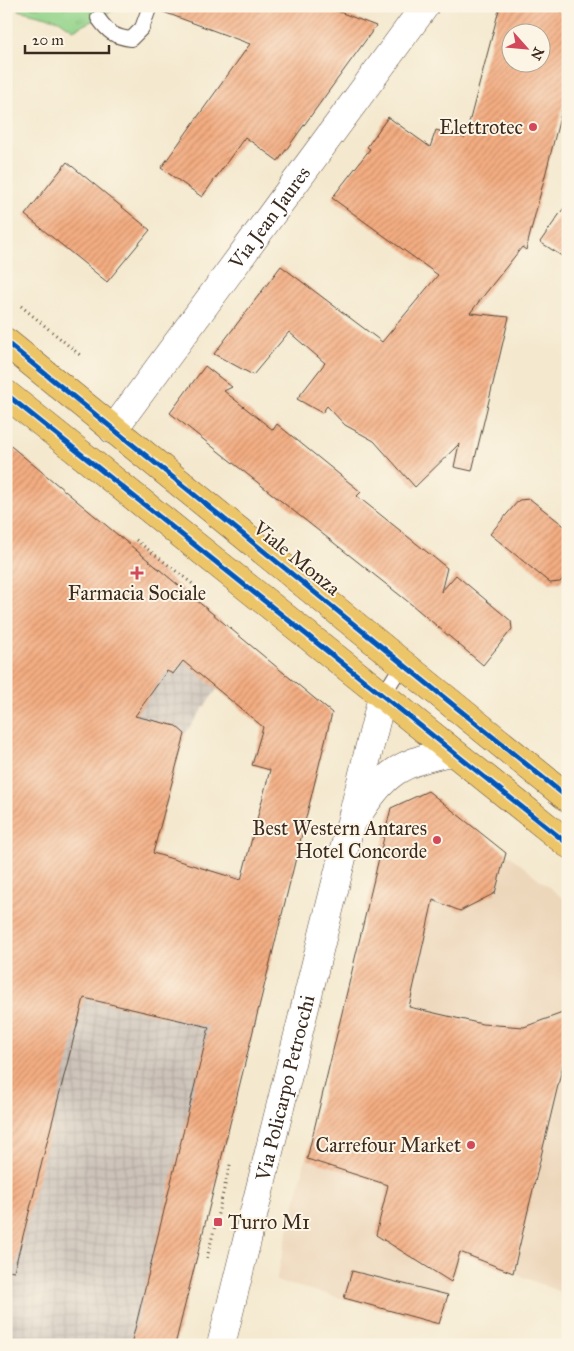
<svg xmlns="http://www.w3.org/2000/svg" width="574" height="1351" viewBox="0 0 574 1351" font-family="'IM FELL Great Primer',serif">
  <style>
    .built { fill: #edd7bb }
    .industrial { fill: url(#industrial-grid) }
    .park { fill: url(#park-tufts); stroke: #667e54 }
    .building { fill: url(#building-hatch); fill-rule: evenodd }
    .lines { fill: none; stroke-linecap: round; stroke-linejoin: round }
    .lane-casing { stroke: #574739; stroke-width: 16 }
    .street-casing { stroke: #574739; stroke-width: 29 }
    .primary-casing { stroke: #574739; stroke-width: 29 }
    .path { stroke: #574739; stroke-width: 3; stroke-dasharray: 1 4; stroke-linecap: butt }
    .lane { stroke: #fff; stroke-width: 14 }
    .street { stroke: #fff; stroke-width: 28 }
    .primary { stroke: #edc569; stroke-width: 28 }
    .cycleway-casing { stroke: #fcf5e5; stroke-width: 8 }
    .cycleway { stroke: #0057b8; stroke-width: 5 }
    .poi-dot { fill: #d1495b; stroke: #fcf5e5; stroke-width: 2 }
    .labels { text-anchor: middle; stroke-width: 4; stroke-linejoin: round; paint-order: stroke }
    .poi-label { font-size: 20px; fill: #3b2a1e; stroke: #fcf5e5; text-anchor: end }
    .street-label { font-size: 20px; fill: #3b2a1e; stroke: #fcf5e5 }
  </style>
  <defs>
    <pattern id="industrial-grid" width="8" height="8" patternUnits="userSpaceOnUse" patternTransform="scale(1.25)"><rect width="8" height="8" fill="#ccc2b9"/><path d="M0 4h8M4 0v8" fill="none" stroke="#b0a79f"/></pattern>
    <pattern id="park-tufts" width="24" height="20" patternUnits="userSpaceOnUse" patternTransform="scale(1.25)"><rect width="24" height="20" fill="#92d38a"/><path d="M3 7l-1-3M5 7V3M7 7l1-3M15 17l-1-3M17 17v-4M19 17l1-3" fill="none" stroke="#7fb577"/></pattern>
    <pattern id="building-hatch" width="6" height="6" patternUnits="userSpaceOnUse" patternTransform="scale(1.25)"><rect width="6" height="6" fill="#f4ad82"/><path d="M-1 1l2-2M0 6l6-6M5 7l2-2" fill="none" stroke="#c78d6a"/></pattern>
  </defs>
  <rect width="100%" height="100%" fill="#fcf5e5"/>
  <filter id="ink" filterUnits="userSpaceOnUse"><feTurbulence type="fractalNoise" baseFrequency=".02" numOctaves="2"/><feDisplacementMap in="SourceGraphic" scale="10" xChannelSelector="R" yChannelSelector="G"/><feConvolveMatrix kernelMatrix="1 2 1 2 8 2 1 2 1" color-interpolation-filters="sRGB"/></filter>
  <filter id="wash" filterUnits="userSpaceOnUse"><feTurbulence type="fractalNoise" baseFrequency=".0096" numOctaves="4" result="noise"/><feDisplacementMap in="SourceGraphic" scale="20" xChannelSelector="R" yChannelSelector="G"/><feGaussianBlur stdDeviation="1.12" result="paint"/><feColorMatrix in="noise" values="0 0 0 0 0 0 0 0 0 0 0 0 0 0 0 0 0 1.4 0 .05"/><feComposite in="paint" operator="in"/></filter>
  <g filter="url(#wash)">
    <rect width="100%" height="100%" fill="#f4e9cf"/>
    <polygon class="built" points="428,791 568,902 568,1295 460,1252 439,1324 276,1281 391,808"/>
    <polygon class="industrial" points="99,591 217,689 185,734 153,853 287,892 175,1345 6,1345 6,663"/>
    <polygon class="park" points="19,6 123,6 73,30 59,20 18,10"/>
    <g id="blocks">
      <g class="building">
        <polygon points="159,6 324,6 376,26 278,161 245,137 202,197 161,168 250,44 158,10"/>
        <path d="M500,6H545L568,14V86L526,250L522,247L470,313L509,317L472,471L454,467L459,444L415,487L374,441L345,425L327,406L322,413L297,399L325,363L289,332L253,375L214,354L281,266L382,342L438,275L332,198L370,149L367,147L388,117L430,147L436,130L465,138ZM512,32H542V62H512Z"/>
        <polygon points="67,162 150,230 107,282 25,215"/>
        <polygon points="568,202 568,260 540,242"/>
        <polygon points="205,366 232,387 224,391 273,430 277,424 361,492 357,496 447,568 441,592 456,575 511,621 512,629 483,665 411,604 170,413"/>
        <path d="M6,442L332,713L175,1345H131L209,1027L84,998L14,1271L6,1270ZM183,661L263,727L252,765L270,770L241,880L153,853L185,734L176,726L135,716L167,671L173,674Z"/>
        <polygon points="530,499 568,529 568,572 560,582 550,583 490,534 519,500"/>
        <polygon points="428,791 506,853 495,893 460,911 433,900 409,1007 482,1024 524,1027 568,1011 568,1053 565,1056 513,1273 460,1252 451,1282 376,1235 388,1185 307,1159 391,808"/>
        <polygon points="352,1271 448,1295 439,1324 344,1298"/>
      </g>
    </g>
  </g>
  <g filter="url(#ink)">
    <use href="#blocks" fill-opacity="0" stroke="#574739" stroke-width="1"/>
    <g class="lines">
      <g class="lane-casing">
        <g id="lane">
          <path d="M98,18C108,32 114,37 131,39L142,28L150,6"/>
          <polyline points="382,697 403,663"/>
        </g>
      </g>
      <g class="street-casing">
        <g id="street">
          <path id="s1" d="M113,430L425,6"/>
          <path d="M358,815C384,772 402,762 451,752"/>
          <path id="s2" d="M221,1345L382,697"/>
        </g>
      </g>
      <g class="primary-casing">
        <g id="primary">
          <polyline points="6,342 568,798"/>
          <polyline points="6,394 568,844"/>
        </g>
      </g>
      <g class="path">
        <polyline points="6,27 12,6"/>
        <polyline points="21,306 80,355"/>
        <polyline points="136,540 194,585"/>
        <polyline points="207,1258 231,1161"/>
      </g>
      <use href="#lane" class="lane"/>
      <use href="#street" class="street"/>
      <use href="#primary" class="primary"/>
      <g class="cycleway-casing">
        <g id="cycleway">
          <polyline points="6,342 568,798"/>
          <polyline points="6,394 568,844"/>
        </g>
      </g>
      <use href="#cycleway" class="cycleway"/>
    </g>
  </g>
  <g class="poi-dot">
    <circle cx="533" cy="127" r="5"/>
    <path d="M134.5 565.5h5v5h5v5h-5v5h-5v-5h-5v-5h5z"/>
    <circle cx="437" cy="840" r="5"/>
    <circle cx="471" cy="1145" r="5"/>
    <rect x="213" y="1217" width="10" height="10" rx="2.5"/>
  </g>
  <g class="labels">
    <g class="poi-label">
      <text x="523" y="134">Elettrotec</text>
      <text x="137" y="600" text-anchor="middle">Farmacia Sociale</text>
      <text x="427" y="835">Best Western Antares<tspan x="427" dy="23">Hotel Concorde</tspan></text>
      <text x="461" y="1152">Carrefour Market</text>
      <text x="228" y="1229" text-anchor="start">Turro M1</text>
    </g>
    <g class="street-label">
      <text dy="7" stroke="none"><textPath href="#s1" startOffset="264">Via Jean Jaures</textPath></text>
      <text transform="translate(297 558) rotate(39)" y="7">Viale Monza</text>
      <text dy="7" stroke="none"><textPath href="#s2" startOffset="265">Via Policarpo Petrocchi</textPath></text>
    </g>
  </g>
  <rect width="574" height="1351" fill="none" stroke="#fcf5e5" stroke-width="25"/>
  <g transform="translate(526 48) rotate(117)"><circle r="24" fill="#fcf5e5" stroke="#afa495"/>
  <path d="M0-4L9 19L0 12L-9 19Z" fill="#d1495b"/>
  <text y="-8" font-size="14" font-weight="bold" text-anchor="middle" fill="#3b2a1e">N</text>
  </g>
  <path d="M25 45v8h84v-8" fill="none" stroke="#3b2a1e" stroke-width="2.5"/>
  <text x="32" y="45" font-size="15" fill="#3b2a1e" stroke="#fcf5e5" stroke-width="4" paint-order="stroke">20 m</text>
</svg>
